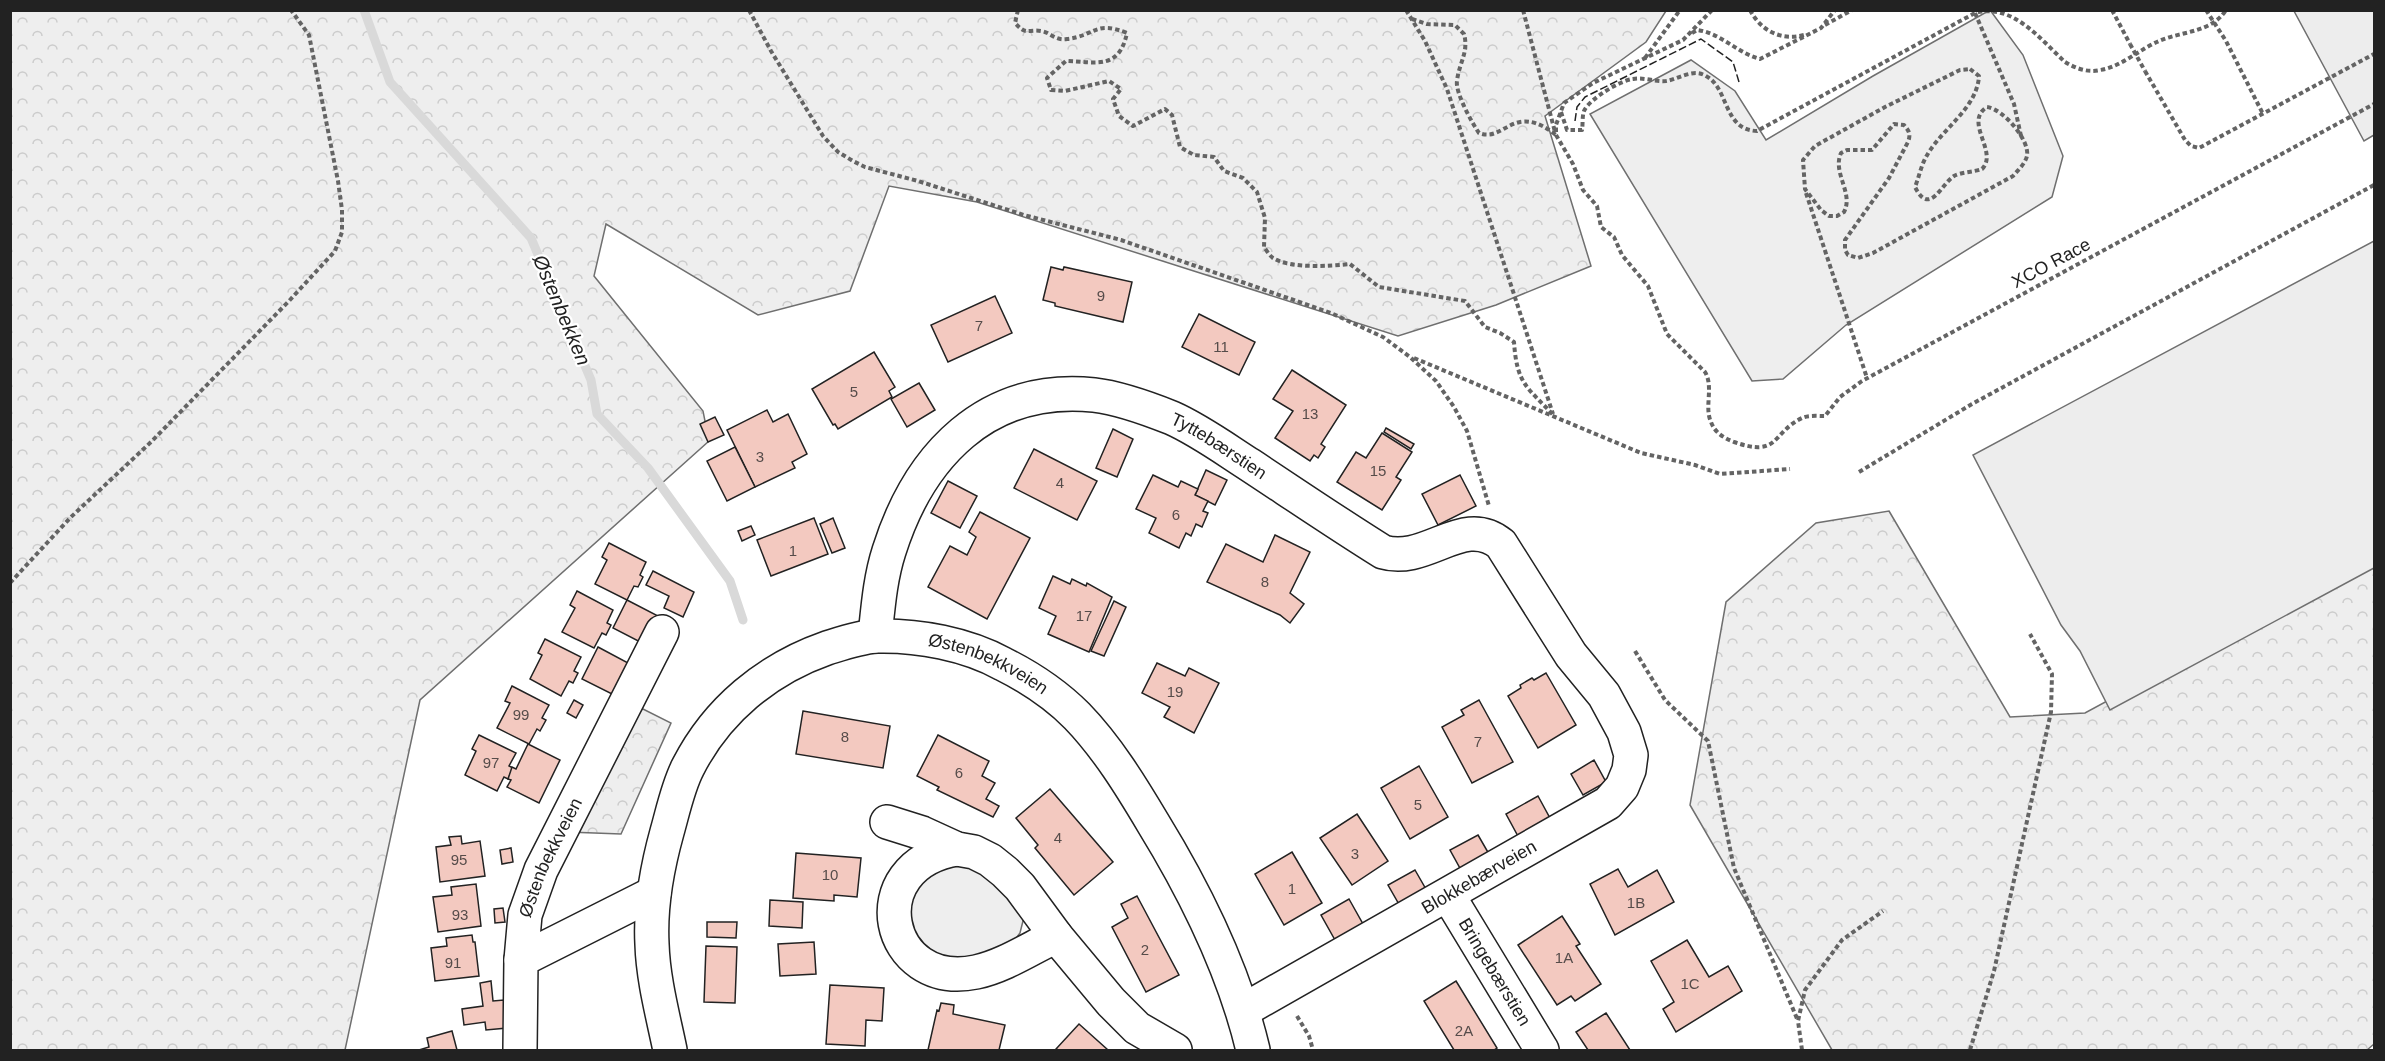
<svg xmlns="http://www.w3.org/2000/svg" width="2385" height="1061" viewBox="0 0 2385 1061" font-family="Helvetica,sans-serif">
  <style>
    .grass { fill: #eee; stroke: #6f6f6f; stroke-width: 1.5 }
    .forest { fill: url(#forest-crowns); stroke: #6f6f6f; stroke-width: 1.5 }
    .parking { fill: #ededed; stroke: #6f6f6f; stroke-width: 1.5 }
    .lines { fill: none; stroke-linecap: round; stroke-linejoin: round }
    .stream { stroke: #d9d9d9; stroke-width: 9 }
    .building { fill: #f3c9c0; stroke: #222; stroke-width: 1.5 }
    .minor-casing { stroke: #222; stroke-width: 36 }
    .path { stroke: #646464; stroke-width: 4; stroke-dasharray: 4.5 3; stroke-linecap: butt }
    .minor { stroke: #fff; stroke-width: 33 }
    .path-bridge { stroke: #646464; stroke-width: 4; stroke-dasharray: 4.5 3; stroke-linecap: butt }
    .fence { stroke: #222; stroke-width: 1.5; stroke-dasharray: 8 3; stroke-linecap: butt }
    .labels { text-anchor: middle; stroke-width: 4.5; stroke-linejoin: round; paint-order: stroke }
    .number-label { font-size: 15px; fill: #564c4a }
    .street-label { font-size: 18px; fill: #222; stroke: #fff }
    .water-label { font-size: 20px; font-style: italic; fill: #222; stroke: #fff }
  </style>
  <defs>
    <pattern id="forest-crowns" width="20" height="18" patternUnits="userSpaceOnUse" patternTransform="scale(1.5)"><rect width="20" height="18" fill="#eee"/><path d="M2 6a3 3 0 1 1 6 0M12 15a3 3 0 1 1 6 0" fill="none" stroke="#ccc"/></pattern>
  </defs>
  <rect width="100%" height="100%" fill="#fff"/>
  <g class="grass">
    <polygon points="1990,10 2023,55 2063,156 2052,197 1846,325 1783,379 1752,381 1590,114 1691,60 1735,91 1766,140 1873,76"/>
    <polygon points="949,861 980,866 1024,917 1020,933 1008,949 939,963 902,921 904,895"/>
  </g>
  <g class="forest">
    <polygon points="10,11 1666,11 1646,42 1545,116 1591,266 1496,305 1398,336 977,202 889,186 850,291 758,315 606,224 594,276 703,411 709,441 420,700 345,1050 11,1050"/>
    <polygon points="1889,511 2010,717 2085,713 2374,557 2374,1044 2367,1050 1832,1050 1690,805 1726,602 1816,523"/>
    <polygon points="633,704 671,723 621,834 568,832"/>
  </g>
  <g class="parking">
    <polygon points="2294,11 2374,11 2374,135 2364,141"/>
    <polygon points="2374,241 2374,568 2110,710 2080,651 2061,625 1973,455"/>
  </g>
  <g class="lines">
    <polyline class="stream" points="364,10 390,82 531,238 591,380 597,414 648,468 730,581 743,620"/>
  </g>
  <g class="building">
    <polygon points="1051,267 1063,270 1064,267 1132,282 1123,322 1055,306 1055,303 1043,300"/>
    <polygon points="995,296 1012,333 948,362 931,325"/>
    <polygon points="1199,314 1255,342 1239,375 1182,347"/>
    <polygon points="874,352 895,387 889,391 892,397 838,429 835,424 833,425 812,389"/>
    <polygon points="1292,370 1346,405 1321,444 1325,447 1318,458 1314,455 1310,461 1275,438 1293,411 1273,399"/>
    <polygon points="919,383 935,410 907,427 891,399"/>
    <polygon points="767,410 773,422 788,414 807,454 792,462 795,468 755,487 727,430"/>
    <polygon points="715,417 724,435 708,442 700,424"/>
    <polygon points="1386,428 1414,444 1411,449 1384,432"/>
    <polygon points="1113,429 1133,439 1117,477 1096,468"/>
    <polygon points="1382,433 1412,452 1396,477 1401,480 1382,510 1337,482 1356,452 1366,458"/>
    <polygon points="735,447 755,487 727,501 707,461"/>
    <polygon points="1034,449 1097,481 1077,520 1014,488"/>
    <polygon points="1206,470 1227,480 1215,505 1195,495"/>
    <polygon points="1153,475 1178,487 1181,481 1198,489 1195,495 1208,501 1203,511 1208,513 1202,527 1196,524 1191,536 1186,533 1179,548 1149,533 1156,518 1136,509"/>
    <polygon points="1460,475 1476,506 1438,525 1422,494"/>
    <polygon points="948,481 977,496 960,528 931,513"/>
    <polygon points="980,512 1030,538 987,619 928,587 950,546 967,555 976,537 969,532"/>
    <polygon points="814,518 828,554 771,576 757,540"/>
    <polygon points="833,518 845,548 832,553 820,524"/>
    <polygon points="751,526 755,535 742,541 738,531"/>
    <polygon points="1275,535 1310,552 1290,593 1304,604 1290,623 1280,615 1207,582 1226,544 1263,562"/>
    <polygon points="609,543 646,562 640,575 643,577 638,587 634,586 627,600 595,584 607,560 602,557"/>
    <polygon points="653,571 694,592 683,617 664,608 669,596 646,585"/>
    <polygon points="1053,576 1070,584 1072,579 1086,586 1087,583 1112,597 1089,652 1048,634 1056,616 1039,608"/>
    <polygon points="577,591 613,610 607,623 611,625 606,635 602,633 594,648 562,632 575,608 570,605"/>
    <polygon points="627,600 660,617 646,645 613,628"/>
    <polygon points="1114,601 1126,607 1104,656 1091,651"/>
    <polygon points="545,639 581,657 574,671 578,673 573,683 569,681 561,696 530,679 542,655 538,653"/>
    <polygon points="598,647 630,664 614,695 582,679"/>
    <polygon points="1157,663 1185,676 1189,668 1219,683 1194,733 1164,717 1170,707 1142,693"/>
    <polygon points="1546,673 1576,725 1538,748 1508,696 1521,688 1520,685 1532,678 1534,680"/>
    <polygon points="512,686 549,705 542,718 546,720 540,731 537,729 529,744 497,728 510,703 505,701"/>
    <polygon points="574,700 583,705 576,718 567,713"/>
    <polygon points="1479,700 1513,762 1472,783 1442,727 1464,715 1461,710"/>
    <polygon points="803,711 890,726 883,768 796,754"/>
    <polygon points="479,735 516,753 509,766 513,768 508,779 504,777 497,791 465,775 476,751 472,749"/>
    <polygon points="938,735 989,761 982,776 995,783 986,799 999,806 993,817 937,790 939,787 917,776"/>
    <polygon points="528,744 560,760 539,803 507,787 511,780 508,779 512,767 516,769"/>
    <polygon points="1594,760 1606,782 1583,795 1571,774"/>
    <polygon points="1419,766 1448,817 1410,839 1381,788"/>
    <polygon points="1050,789 1113,862 1074,895 1035,848 1038,845 1016,818"/>
    <polygon points="1538,796 1551,820 1519,838 1506,814"/>
    <polygon points="1357,814 1388,861 1352,885 1320,838"/>
    <polygon points="1478,835 1489,854 1461,870 1450,850"/>
    <polygon points="461,836 462,844 480,841 485,876 440,882 436,847 451,845 449,837"/>
    <polygon points="511,848 513,862 502,864 500,850"/>
    <polygon points="1292,852 1322,903 1284,925 1255,874"/>
    <polygon points="796,853 861,858 857,897 834,895 834,901 793,898"/>
    <polygon points="1618,869 1628,887 1657,870 1674,902 1615,935 1590,884"/>
    <polygon points="1415,870 1427,891 1400,906 1388,885"/>
    <polygon points="476,884 481,926 438,932 433,897 452,895 451,887"/>
    <polygon points="1137,896 1179,975 1146,992 1112,927 1128,918 1121,904"/>
    <polygon points="1349,899 1363,924 1335,940 1321,915"/>
    <polygon points="770,900 803,902 802,928 769,926"/>
    <polygon points="503,908 505,922 495,923 494,909"/>
    <polygon points="1562,916 1580,944 1576,946 1601,984 1575,1001 1571,996 1557,1005 1518,945"/>
    <polygon points="707,922 737,922 736,938 707,937"/>
    <polygon points="472,935 473,942 475,942 479,976 435,981 431,948 447,946 446,938"/>
    <polygon points="1687,940 1709,977 1728,966 1742,991 1676,1032 1663,1009 1674,1002 1651,961"/>
    <polygon points="814,942 816,974 780,976 778,944"/>
    <polygon points="706,946 737,947 735,1003 704,1002"/>
    <polygon points="491,981 493,1001 504,1000 507,1028 486,1030 485,1022 464,1025 462,1009 483,1006 480,983"/>
    <polygon points="1456,981 1497,1048 1494,1050 1454,1050 1424,1001"/>
    <polygon points="830,985 884,988 882,1021 866,1020 865,1046 826,1044"/>
    <polygon points="941,1003 954,1005 953,1014 1005,1025 999,1050 928,1050 937,1010 939,1011"/>
    <polygon points="1606,1013 1630,1050 1588,1050 1576,1032"/>
    <polygon points="1079,1024 1108,1050 1058,1050 1056,1049"/>
    <polygon points="452,1031 457,1050 419,1050 429,1047 427,1038"/>
  </g>
  <g class="lines">
    <g class="minor-casing">
      <g id="minor">
        <path id="s1" d="M875,636C878,608 880,579 889,551C919,456 986,384 1094,395C1120,398 1147,408 1172,418C1199,430 1225,449 1250,465C1294,494 1338,524 1383,552C1427,565 1463,513 1501,544L1571,655L1604,695L1624,732L1631,755L1629,770L1622,787L1608,803L1244,1010"/>
        <polyline points="887,822 922,833 957,849 974,852 990,860 1005,872 1020,887 1056,936 1111,1002 1137,1028 1175,1050"/>
        <path d="M957,849C858,865 885,991 976,972C1004,966 1031,948 1056,936"/>
        <path id="s2" d="M1448,895L1542,1050"/>
        <path id="s3" d="M521,960L525,915L541,870L662,632"/>
        <polyline points="520,1050 521,960 654,893"/>
        <path id="s4" d="M670,1050C663,1016 653,979 652,944C650,906 657,868 667,832C673,811 678,786 688,767C717,710 767,669 827,648C843,643 860,637 877,636C918,635 967,644 1003,664C1029,677 1057,696 1077,716C1107,747 1131,786 1153,823C1196,893 1234,970 1253,1050"/>
      </g>
    </g>
    <g class="path">
      <polyline points="749,10 771,51 823,136 838,152 853,161 865,167 918,181 1024,215 1121,240 1331,313 1383,337 1410,357 1436,381 1454,407 1467,431 1489,506"/>
      <path d="M1018,10L1015,23C1027,36 1027,29 1041,31C1050,32 1055,41 1067,39C1095,36 1095,20 1127,33C1119,70 1097,62 1066,61L1047,78L1051,90L1065,91L1109,81L1121,89L1113,99L1119,116L1133,126L1165,109L1172,115L1180,147L1194,155L1214,157L1224,171L1243,178L1257,192L1265,218L1264,247C1266,250 1270,256 1273,258C1291,269 1330,266 1350,264L1379,287L1465,301L1485,327L1500,333L1514,342C1517,386 1528,387 1555,417"/>
      <polyline points="1406,10 1425,41 1447,89 1553,414"/>
      <polyline points="1523,10 1555,132"/>
      <path d="M1712,10L1683,40L1593,83L1564,103L1556,125V135L1573,164L1583,190L1597,206L1601,227L1614,237L1622,255L1648,286L1667,334L1705,372C1714,387 1704,407 1711,422C1715,433 1724,438 1734,442C1780,458 1771,433 1802,418C1808,415 1818,416 1825,416L1840,397L1862,381L2374,104"/>
      <path d="M1750,10C1761,31 1781,41 1804,35"/>
      <polyline points="2112,10 2130,44"/>
      <polyline points="2206,10 2226,41 2263,114"/>
      <polyline points="1975,13 2014,104 2021,136"/>
      <path d="M1412,19L1427,24L1455,25L1464,34C1469,52 1459,63 1457,81C1455,92 1472,123 1479,133C1505,143 1513,101 1556,135"/>
      <polyline points="1825,25 1852,10"/>
      <path d="M1692,33L1697,30C1721,33 1737,53 1760,59L1821,28L1835,10"/>
      <polyline points="1645,58 1680,10"/>
      <path d="M1970,69L1979,76C1977,109 1941,129 1926,157C1921,166 1919,177 1915,187C1930,217 1941,184 1954,176C1961,172 1974,172 1982,169C1999,152 1963,122 1987,107C2003,109 2030,140 2027,156C2025,164 2018,170 2013,176L1873,253L1858,258L1848,255L1845,250V240L1889,178L1908,142C1911,134 1909,131 1904,125L1894,124L1872,150H1847L1841,153C1832,173 1854,193 1844,212L1837,216H1829L1821,210L1805,189L1803,160L1815,146L1885,107L1960,70Z"/>
      <polyline points="2145,71 2185,140 2191,146 2199,148 2374,54"/>
      <path d="M1561,112L1567,130H1582C1583,125 1582,116 1584,111C1589,99 1621,80 1633,79C1644,77 1655,82 1666,81C1679,79 1693,68 1706,76C1729,88 1723,130 1757,131L1975,13C2013,3 2039,38 2065,62C2075,68 2087,73 2100,70C2121,67 2140,49 2159,41C2182,31 2211,33 2226,10"/>
      <polyline points="1806,193 1867,378"/>
      <polyline points="1414,358 1641,453 1695,465 1720,474 1790,469"/>
      <polyline points="1859,472 1972,404 2374,185"/>
      <polyline points="10,583 71,517 151,442 289,301 335,251 342,232 342,210 338,181 309,35 291,10"/>
      <polyline points="1635,651 1665,700 1708,741 1734,868 1798,1021"/>
      <polyline points="1297,1016 1309,1036 1313,1050"/>
      <polyline points="1802,1050 1798,1021 1805,990 1842,940 1883,911"/>
      <polyline points="1970,1050 1994,971 2051,712 2052,674 2030,634"/>
    </g>
    <use href="#minor" class="minor"/>
    <polyline class="path-bridge" points="2130,44 2145,71"/>
    <polyline class="fence" points="1575,121 1577,107 1585,97 1701,39 1733,62 1739,82"/>
  </g>
  <g class="labels">
    <g class="number-label">
      <text x="1101" y="301">9</text>
      <text x="979" y="331">7</text>
      <text x="1221" y="352">11</text>
      <text x="854" y="397">5</text>
      <text x="1310" y="419">13</text>
      <text x="760" y="462">3</text>
      <text x="1378" y="476">15</text>
      <text x="1060" y="488">4</text>
      <text x="1176" y="520">6</text>
      <text x="793" y="556">1</text>
      <text x="1265" y="587">8</text>
      <text x="1084" y="621">17</text>
      <text x="1175" y="697">19</text>
      <text x="521" y="720">99</text>
      <text x="845" y="742">8</text>
      <text x="1478" y="747">7</text>
      <text x="491" y="768">97</text>
      <text x="959" y="778">6</text>
      <text x="1418" y="810">5</text>
      <text x="1058" y="843">4</text>
      <text x="1355" y="859">3</text>
      <text x="459" y="865">95</text>
      <text x="830" y="880">10</text>
      <text x="1292" y="894">1</text>
      <text x="1636" y="908">1B</text>
      <text x="460" y="920">93</text>
      <text x="1145" y="955">2</text>
      <text x="1564" y="963">1A</text>
      <text x="453" y="968">91</text>
      <text x="1690" y="989">1C</text>
      <text x="1464" y="1036">2A</text>
    </g>
    <g class="street-label">
      <text transform="translate(2051 263) rotate(-28)" y="6">XCO Race</text>
      <text dy="6" stroke="none"><textPath href="#s1" startOffset="504">Tyttebærstien</textPath></text>
      <text dy="6" stroke="none"><textPath href="#s4" startOffset="645">Østenbekkveien</textPath></text>
      <text dy="6" stroke="none"><textPath href="#s3" startOffset="108">Østenbekkveien</textPath></text>
      <text transform="translate(1479 877) rotate(-30)" y="6">Blokkebærveien</text>
      <text dy="6" stroke="none"><textPath href="#s2" startOffset="90">Bringebærstien</textPath></text>
    </g>
    <g class="water-label">
      <text transform="translate(562 310) rotate(67)" y="7">Østenbekken</text>
    </g>
  </g>
  <rect width="2385" height="1061" fill="none" stroke="#222222" stroke-width="24"/>
</svg>
